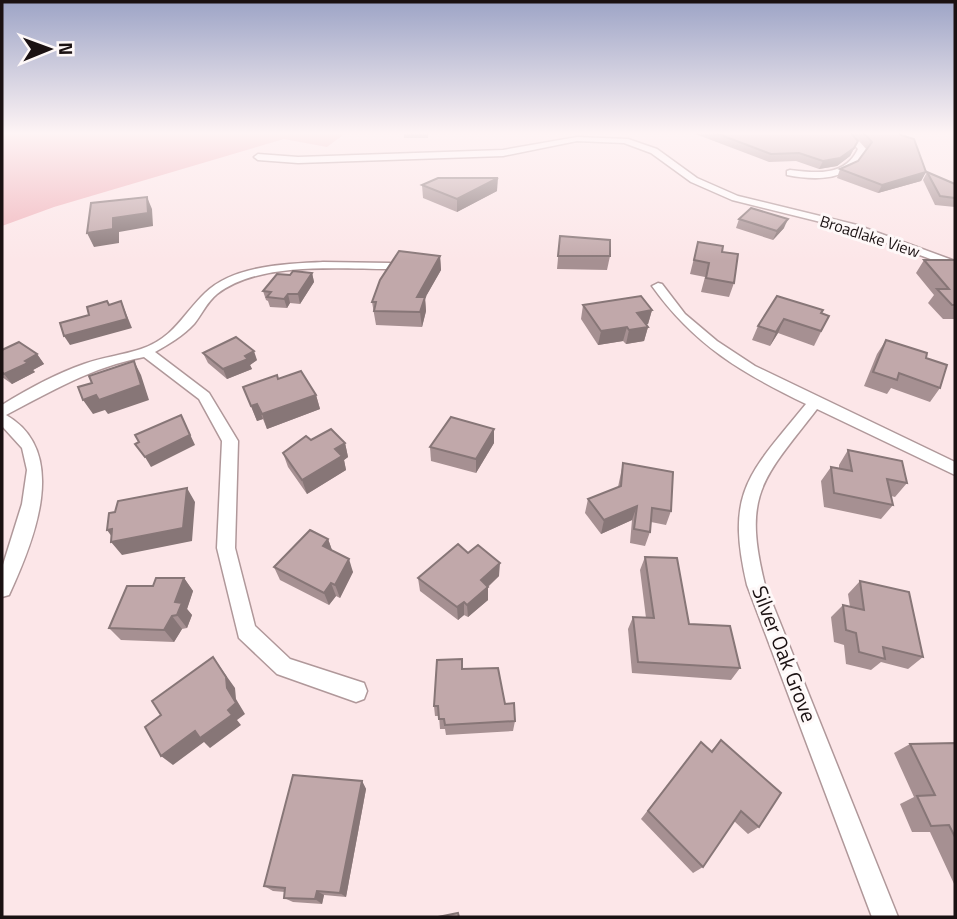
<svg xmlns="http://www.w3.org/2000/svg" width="957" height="919" viewBox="0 0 957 919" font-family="'Titillium Web',sans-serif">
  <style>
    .green { fill: #f0b5bc }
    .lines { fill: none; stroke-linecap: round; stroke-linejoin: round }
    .street-casing { stroke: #b0989a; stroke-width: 3 }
    .street { fill: #fff; fill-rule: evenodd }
    .wall { fill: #a69092 }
    .shaded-wall { fill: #877677 }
    .building { fill: #c1a8aa; stroke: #877677; stroke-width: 2 }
    .labels { text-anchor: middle; stroke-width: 6; stroke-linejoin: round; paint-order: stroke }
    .far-street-label { font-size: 16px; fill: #1a1112; stroke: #fef8f8 }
    .near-street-label { font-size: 21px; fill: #1a1112; stroke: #fef8f8 }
  </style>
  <rect width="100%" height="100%" fill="#fce6e8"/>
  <polygon class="green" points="2,132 347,132 327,147 284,139 54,207 2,226"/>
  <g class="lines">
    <g class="street-casing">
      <g id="street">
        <path d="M842,132H851L866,149C853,181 817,181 787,175V171L790,170C816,173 845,177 858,149Z"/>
        <polygon points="577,137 628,139 657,149 697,178 738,196 857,225 955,261 955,268 849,229 732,200 691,182 651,153 624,143 577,141 503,156 298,163 258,160 254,157 258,154 298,157 503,150"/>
        <path d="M323,262L390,263L396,266L390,269C338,269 260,261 217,294C207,302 202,314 194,324C183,336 169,344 155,352L209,393L238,441L235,548L255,626L290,659L364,683L367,691L364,699L356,702L277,674L239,638L217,548L222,441L199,399L144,357C92,367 52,391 6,415C71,452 33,543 9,595L2,597V568L22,504L27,470L22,448L2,426V405C28,389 55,374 84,364C103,357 123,355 141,349C174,338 183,314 205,293C234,265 286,264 323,262Z"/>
        <path d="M658,283L662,284L685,314L717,341L755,366L955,462V475L817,409C763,479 742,493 765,585L898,917H872L747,585C725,491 749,474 806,404C742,373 694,345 652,286Z"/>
      </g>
    </g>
    <use href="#street" class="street"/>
  </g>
  <g class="wall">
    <rect x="404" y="132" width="24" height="6"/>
    <polygon points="690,132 850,132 858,141 850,156 837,166 819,169 796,161 769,162"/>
    <polygon points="853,132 898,132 926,172 921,181 878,193 837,178 840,169 858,161 867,149"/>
    <polygon points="927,172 955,184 955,207 935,205 923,180"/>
    <polygon points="422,185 497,191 457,212 423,198"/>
    <polygon points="739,219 784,228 773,240 736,228"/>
    <polygon points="560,236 610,256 607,270 557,269"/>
    <polygon points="698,242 722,252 734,283 729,297 701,292 705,277 690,274"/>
    <polygon points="440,256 441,270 425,298 426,311 422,327 376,325 372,302"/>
    <polygon points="924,260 955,260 955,319 943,319 928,303 934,295 916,273"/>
    <polygon points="312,273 314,282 300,304 290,303 287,308 270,307 268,301 266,300 263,291 290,275"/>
    <polygon points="777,296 829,316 814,346 778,333 770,346 752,340 758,326"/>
    <polygon points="583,305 652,310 648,324 646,325 648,327 644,341 626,344 623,341 598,345 581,319"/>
    <polygon points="886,340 926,358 940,388 930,402 891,388 887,394 864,386 877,354"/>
    <polygon points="2,350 37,354 44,364 33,370 35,372 12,384 2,377"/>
    <polygon points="203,353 257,360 250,365 252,369 227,379 208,363"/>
    <polygon points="278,379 316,395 320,409 267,429 263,419 257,421 243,387"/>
    <polygon points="494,429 494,443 476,473 431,461 430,447"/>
    <polygon points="311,440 345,443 348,457 344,460 346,470 307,494 288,467 283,453"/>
    <polygon points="848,450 907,483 895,497 891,496 893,505 881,519 824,507 821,481 831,467 839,468 839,465"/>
    <polygon points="623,463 671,511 666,525 651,522 650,532 645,546 630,543 632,520 601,534 585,513 588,499 618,487"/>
    <polygon points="328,539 332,550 353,572 340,598 336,596 329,605 280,580 274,567"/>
    <polygon points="468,553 499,576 488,587 488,600 468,617 464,615 458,620 420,591 418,578"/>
    <polygon points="645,557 689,624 740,668 731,680 632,673 628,629 633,617 646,618 640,570"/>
    <polygon points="184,578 193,591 187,609 192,615 187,628 182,629 174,642 121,640 109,628 153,586"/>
    <polygon points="860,581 923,657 908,669 881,662 871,670 846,664 844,645 834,642 831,617 843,605 850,607 848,594"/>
    <polygon points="462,669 505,704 515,721 513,731 446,735 445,729 440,729 439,716 435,716 434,706"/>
    <polygon points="721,740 759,827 748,834 734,821 703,867 693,873 641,819 701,742 711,751"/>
    <polygon points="955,743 955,886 930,832 912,832 900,804 914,797 894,753 910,744"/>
    <polygon points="362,781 366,789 346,897 324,895 322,904 293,902 284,898 285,892 273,891 264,886"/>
  </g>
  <g class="shaded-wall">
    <polygon points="858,141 850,156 837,166 819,169 823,161"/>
    <polygon points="926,172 921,181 878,193 882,185"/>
    <polygon points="498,178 497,191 457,212 457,199"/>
    <polygon points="147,197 152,209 153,226 119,232 119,243 94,247 87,233"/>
    <polygon points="788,219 784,228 773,240 777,231"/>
    <polygon points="440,256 441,270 425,298 426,311 422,327 420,312 417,297"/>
    <polygon points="312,273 314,282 300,304 298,294"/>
    <polygon points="288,294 290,303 287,308 284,299"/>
    <polygon points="121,301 132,328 70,345 64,336"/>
    <polygon points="652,310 648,324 634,327 637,313"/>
    <polygon points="784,319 778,333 770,346 776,332"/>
    <polygon points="627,327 623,341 598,345 601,331"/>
    <polygon points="648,327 644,341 626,344 629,330"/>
    <polygon points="254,351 257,360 250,365 252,369 227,379 223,369"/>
    <polygon points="37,354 44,364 33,370 35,372 12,384 4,374 25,361"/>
    <polygon points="134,361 141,375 149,400 108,414 105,410 93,414 83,400"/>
    <polygon points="316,395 320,409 267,429 262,414"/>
    <polygon points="257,404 263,419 257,421 251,406"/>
    <polygon points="181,415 195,445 151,467 145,457"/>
    <polygon points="494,429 494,443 476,473 476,459"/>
    <polygon points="345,443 348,457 344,460 346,470 307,494 302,480 335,449"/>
    <polygon points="187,488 195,502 192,541 122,555 111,542 115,541 107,530"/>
    <polygon points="637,506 632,520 601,534 604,520"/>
    <polygon points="328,539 333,553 323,546"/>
    <polygon points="349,559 353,572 340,598 335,585"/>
    <polygon points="500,563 499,576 485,589 488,587 488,600 468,617 467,605 481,580"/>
    <polygon points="184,578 193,591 187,609 192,615 187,628 177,615 175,602"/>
    <polygon points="331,583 336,596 329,605 324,593"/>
    <polygon points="464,602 464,615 458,620 457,607"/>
    <polygon points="172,616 182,629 174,642 164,630"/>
    <polygon points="213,657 235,688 236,699 245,714 237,720 241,725 210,748 204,742 173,765 161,756 195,731 228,710 227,688"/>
    <polygon points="362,781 366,789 346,897 340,893"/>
    <polygon points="317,891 324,895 322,904 315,899"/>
  </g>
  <g class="building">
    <polygon points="713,132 850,132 858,141 854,148 840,158 823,161 799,153 771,154"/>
    <polygon points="863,132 898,132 901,135 914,139 926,172 882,185 840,169 858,161 872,142"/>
    <polygon points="927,172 955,184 955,198 940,196"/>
    <polygon points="438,178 498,178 457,199 422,185"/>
    <polygon points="147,197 148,213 113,218 113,229 87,233 91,203"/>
    <polygon points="751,208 788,219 777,231 739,219"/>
    <polygon points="560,236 610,240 610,256 558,256"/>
    <polygon points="698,242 723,246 722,252 738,254 734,283 706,278 709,263 694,260"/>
    <polygon points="399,251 440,256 417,297 425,297 420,312 374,311 376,302 372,302 380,280"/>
    <polygon points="924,260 955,260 955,305 952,305 937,289 949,289"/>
    <polygon points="293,271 312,273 298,294 288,294 284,299 267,297 271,292 263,291 277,274 290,275"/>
    <polygon points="641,296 652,310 637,313 648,327 629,330 627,327 601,331 583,305"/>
    <polygon points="777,296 823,310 821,313 829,316 821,331 784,319 776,332 758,326"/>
    <polygon points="107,301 109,305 121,301 127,319 64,336 60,323 89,315 87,307"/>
    <polygon points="236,337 254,351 245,356 248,359 223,369 203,353"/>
    <polygon points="886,340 927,353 926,358 947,365 940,388 899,373 897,380 873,372"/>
    <polygon points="19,342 37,354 25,361 28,363 4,374 2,372 2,350"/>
    <polygon points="134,361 141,385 99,400 96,395 83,400 78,387 92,383 89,376"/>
    <polygon points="301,371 316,395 262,414 257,404 251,406 243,387 277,375 278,379"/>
    <polygon points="181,415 190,435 145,457 135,444 139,442 135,435"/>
    <polygon points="451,417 494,429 476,459 430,447"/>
    <polygon points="331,429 345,443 335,449 342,456 302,480 283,453 306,436 311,440"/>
    <polygon points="848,450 902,461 907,483 887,479 893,505 834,493 831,467 852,471"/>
    <polygon points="623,463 673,472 671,511 652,508 650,532 634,529 637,506 604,520 588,499 621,486"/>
    <polygon points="187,488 183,528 111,542 112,529 107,530 109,513 115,512 118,501"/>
    <polygon points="310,530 328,539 323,546 349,559 335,585 331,583 324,593 274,567"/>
    <polygon points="458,544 468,553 478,545 500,563 481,580 488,587 467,605 464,602 457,607 418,578"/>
    <polygon points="645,557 677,558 689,624 730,626 740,668 638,662 633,617 654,618"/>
    <polygon points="156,578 184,578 175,602 182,603 177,615 172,616 164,630 109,628 127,586 153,586"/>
    <polygon points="860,581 909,592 923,657 883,647 885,659 859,652 856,633 846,630 843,605 864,610"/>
    <polygon points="213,657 226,677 227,688 236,703 228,710 232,715 200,738 195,731 161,756 145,727 161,715 152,701"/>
    <polygon points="462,659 462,669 498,668 505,704 514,703 515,721 445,725 444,719 439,719 438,706 434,706 437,660"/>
    <polygon points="721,740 781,793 759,827 741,811 703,867 648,811 701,742 712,752"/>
    <polygon points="955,743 955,837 949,825 931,826 917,796 935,795 910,744"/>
    <polygon points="293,775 362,781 340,893 317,891 315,899 284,898 285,888 264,886"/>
    <polygon points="458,913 459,917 438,917"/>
  </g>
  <linearGradient id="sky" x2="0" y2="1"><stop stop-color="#9da4c6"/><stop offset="0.51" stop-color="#fef4f5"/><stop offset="1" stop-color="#fef4f5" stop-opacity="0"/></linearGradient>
  <rect width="957" height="261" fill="url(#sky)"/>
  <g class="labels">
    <g class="far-street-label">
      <text transform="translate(870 236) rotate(18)" y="6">Broadlake View</text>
    </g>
    <g class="near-street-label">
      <text transform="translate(784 654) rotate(69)" y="7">Silver Oak Grove</text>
    </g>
  </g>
  <rect width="957" height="919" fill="none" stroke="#1a1112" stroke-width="7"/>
  <g transform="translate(49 49) rotate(89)" stroke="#fef8f8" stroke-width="5" paint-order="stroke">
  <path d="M0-5L12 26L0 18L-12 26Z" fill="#1a1112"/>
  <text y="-10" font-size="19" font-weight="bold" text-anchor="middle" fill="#1a1112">N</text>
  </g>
</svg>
